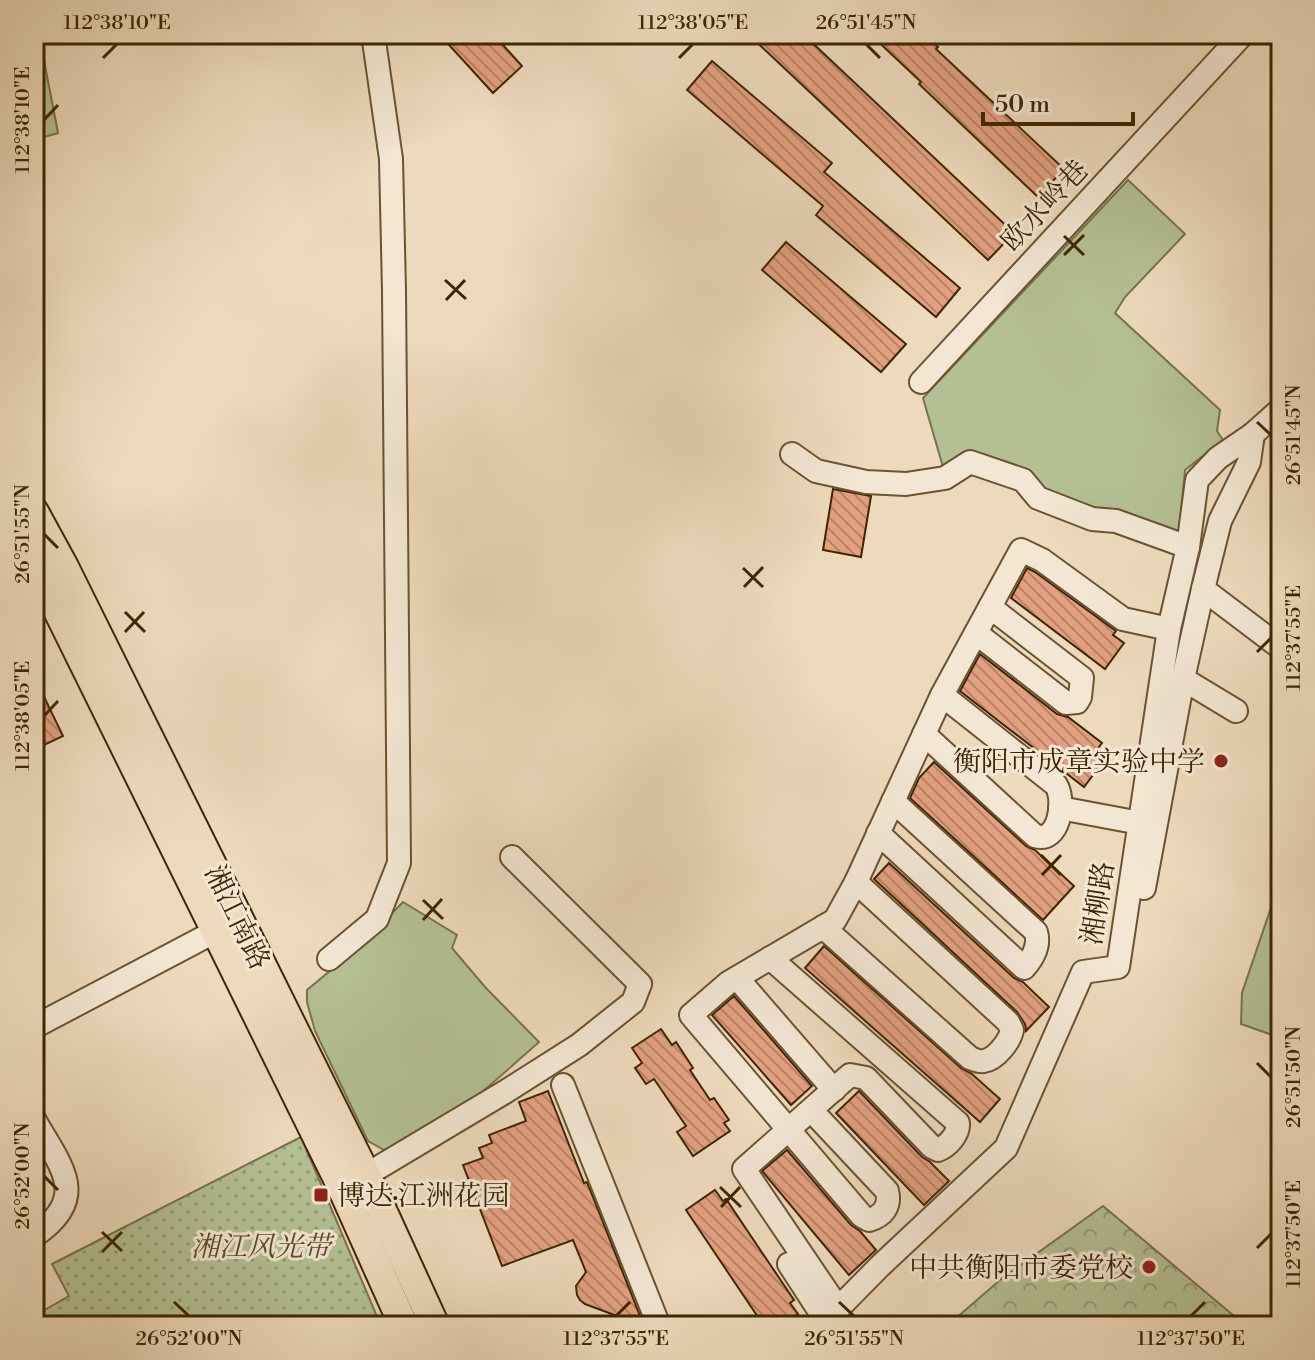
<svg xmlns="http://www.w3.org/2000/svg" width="1315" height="1360" viewBox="0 0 1315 1360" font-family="'Libre Bodoni','Noto Serif SC',serif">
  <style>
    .green { fill: #b4c094; stroke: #79734c; stroke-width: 2 }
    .forest { fill: url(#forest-crowns); stroke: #79734c; stroke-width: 2 }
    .park { fill: url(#park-dots); stroke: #79734c; stroke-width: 2 }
    .building { fill: url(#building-back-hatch); stroke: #3e2603; stroke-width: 2 }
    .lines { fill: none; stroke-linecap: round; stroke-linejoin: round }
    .minor-casing { stroke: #6a5331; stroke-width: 26 }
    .major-casing { stroke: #3e2603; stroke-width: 32 }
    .minor { stroke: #f3e7d3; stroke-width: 22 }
    .major { stroke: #eddabc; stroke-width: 28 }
    .ticks { fill: none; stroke: #3e2603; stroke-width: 3 }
    .poi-dot { fill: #8f2418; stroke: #f3e7d3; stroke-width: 3 }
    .labels { text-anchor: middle; stroke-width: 6; stroke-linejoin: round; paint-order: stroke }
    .street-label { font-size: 28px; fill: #3e2603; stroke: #f3e7d3 }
    .poi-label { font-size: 28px; fill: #3e2603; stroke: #f3e7d3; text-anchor: end }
    .park-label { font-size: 28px; font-style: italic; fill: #5c4c27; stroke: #f3e7d3 }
    .neatline { fill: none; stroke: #3e2603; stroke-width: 3 }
    .ticks-label { font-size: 20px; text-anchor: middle; fill: #3e2603 }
  </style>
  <defs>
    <pattern id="forest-crowns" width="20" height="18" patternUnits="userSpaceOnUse" patternTransform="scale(2)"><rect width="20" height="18" fill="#b4c094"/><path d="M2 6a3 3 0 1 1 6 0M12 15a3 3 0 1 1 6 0" fill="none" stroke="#949c77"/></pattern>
    <pattern id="park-dots" width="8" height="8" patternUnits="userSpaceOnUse" patternTransform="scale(2)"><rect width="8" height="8" fill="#b4c094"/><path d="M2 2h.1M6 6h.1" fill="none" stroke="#949c77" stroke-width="1.8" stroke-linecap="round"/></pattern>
    <pattern id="building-back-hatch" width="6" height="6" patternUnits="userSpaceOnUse" patternTransform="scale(2)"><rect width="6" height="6" fill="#e3a080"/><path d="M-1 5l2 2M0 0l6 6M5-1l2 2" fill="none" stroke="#b98267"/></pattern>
  </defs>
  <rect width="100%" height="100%" fill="#eddabc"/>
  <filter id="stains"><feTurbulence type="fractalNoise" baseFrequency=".0025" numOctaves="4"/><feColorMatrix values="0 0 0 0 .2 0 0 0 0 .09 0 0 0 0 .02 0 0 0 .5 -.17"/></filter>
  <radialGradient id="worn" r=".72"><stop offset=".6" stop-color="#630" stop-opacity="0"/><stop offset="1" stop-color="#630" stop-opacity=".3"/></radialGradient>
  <g class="green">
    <polygon points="1128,180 1185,234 1125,297 1115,313 1220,410 1217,431 1223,440 1185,470 1179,532 1174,533 1095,511 1046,491 1030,472 969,450 943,467 923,398"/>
    <polygon points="1281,878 1281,1038 1241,1024 1242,993"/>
    <path d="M403,902L457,935L452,948L485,987L539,1042C492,1083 445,1131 384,1150L368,1141L315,1031L307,1002V990L360,946Z"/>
  </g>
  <g class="forest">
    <polygon points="34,34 39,34 58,133 34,140"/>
    <polygon points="1103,1206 1246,1326 947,1326 1000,1280"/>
  </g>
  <polygon class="park" points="301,1137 381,1326 34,1326 34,1316 69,1296 52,1264"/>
  <g class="building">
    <polygon points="439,34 493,34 522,66 493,93"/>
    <polygon points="748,34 803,34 1014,233 988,260"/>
    <polygon points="870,34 924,34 938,47 936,49 1064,169 1038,197 919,84 921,82"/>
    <polygon points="712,61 832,163 824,172 960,288 936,317 816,215 823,206 687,90"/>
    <polygon points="786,242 906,344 881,372 762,270"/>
    <polygon points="833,489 871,496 861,557 823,550"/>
    <polygon points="1027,568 1035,572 1116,631 1113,635 1124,643 1105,669 1011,598"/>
    <polygon points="980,654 1057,714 1068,717 1102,743 1092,756 1102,763 1084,787 960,691"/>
    <polygon points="34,676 63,736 44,745 34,723"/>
    <polygon points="934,762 1026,846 1035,850 1074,886 1043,920 910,798 919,778"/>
    <polygon points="889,863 1014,978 1023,982 1049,1007 1026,1031 1025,1024 1017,1012 874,879"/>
    <polygon points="824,946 961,1068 972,1074 1000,1099 980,1122 805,968"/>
    <polygon points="734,996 812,1086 791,1105 712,1015"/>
    <polygon points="661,1029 672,1045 676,1042 693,1068 690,1070 710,1100 714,1098 729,1120 724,1123 730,1131 693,1156 677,1132 686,1126 654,1079 646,1084 635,1068 642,1063 632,1048"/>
    <polygon points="548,1091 584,1183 587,1182 644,1326 585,1304 580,1300 577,1295 576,1286 586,1272 573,1240 502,1266 463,1165 483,1158 479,1148 492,1143 489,1135 526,1121 519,1102"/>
    <polygon points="859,1091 922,1157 930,1162 949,1181 924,1205 836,1113"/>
    <polygon points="787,1150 851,1225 860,1231 876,1250 849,1275 762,1171"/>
    <polygon points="715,1190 723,1201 726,1199 794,1300 790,1303 798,1314 780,1326 764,1326 686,1210"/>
  </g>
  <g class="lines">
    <g class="minor-casing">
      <g id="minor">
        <polyline points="921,382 1243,34"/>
        <polyline points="792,454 816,471 866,482 906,484 945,478 970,462 1023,480 1038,498 1092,519 1116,521 1188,547"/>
        <polyline points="1203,589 1281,648"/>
        <polyline points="976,633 1066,703 1077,702 1080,697 1082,678 990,607"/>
        <polyline points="1183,679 1236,711"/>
        <path d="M924,734L1035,836C1059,844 1066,801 1056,785L942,695"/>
        <polyline points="1060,808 1140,823"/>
        <path d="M878,833L1024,968C1033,958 1040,946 1036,932L893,801"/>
        <polyline points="1144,888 1183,679 1203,589 1220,521 1249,462 1253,434"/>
        <path d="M823,927L970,1058C975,1060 979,1062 984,1061C996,1059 1010,1041 1012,1030L1008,1022L856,882"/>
        <path d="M770,958L958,1123C959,1134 948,1146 938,1150L932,1147L866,1078L850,1075L744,1169L838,1308"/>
        <polyline points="329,959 377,919 399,863 394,291 391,159 373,34"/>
        <polyline points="737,978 834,1090"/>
        <polyline points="34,1027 216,931"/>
        <polyline points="563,1085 659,1326"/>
        <path d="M811,1110L887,1191C891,1206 883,1216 869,1220L862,1216L691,1015L728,983L835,920L856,882L942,695L1021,550L1042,560L1123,619L1169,629"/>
        <path d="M34,1119C60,1166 92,1197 34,1236"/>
        <polyline points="366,1175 505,1092 579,1045 633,1002 640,984 512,857"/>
        <polyline points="789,1264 826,1321"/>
        <polyline points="821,1326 880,1266 1006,1148 1083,972 1118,967 1169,629 1188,547 1197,480 1218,458 1253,434 1281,409"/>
      </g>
    </g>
    <g class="major-casing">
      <g id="major">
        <polyline points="34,512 64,567 366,1175 435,1326"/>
        <polyline points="34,562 339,1181 404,1326"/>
      </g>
    </g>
    <use href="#minor" class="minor"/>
    <use href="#major" class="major"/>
  </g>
  <path class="ticks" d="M866,44L880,58M103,58L117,44M679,58L693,44M44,120L58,105M1064,236L1084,255M1064,255L1084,235M445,280L466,299M446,300L465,280M1257,422L1271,435M44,534L58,548M743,568L763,587M744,587L763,567M125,612L145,632M125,632L144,612M1257,652L1271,638M44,716L58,701M1041,855L1061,875M1042,875L1061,855M423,900L443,919M423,920L442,899M1257,1063L1271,1077M44,1176L58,1190M720,1187L741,1207M721,1207L740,1187M102,1232L122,1251M1257,1248L1271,1234M102,1252L122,1232M174,1302L189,1316M839,1302L854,1316M616,1316L630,1302M1191,1316L1205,1302"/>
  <g class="poi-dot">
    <circle cx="1221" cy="761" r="8"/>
    <rect x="313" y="1187" width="16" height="16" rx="4"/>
    <circle cx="1149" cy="1267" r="8"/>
  </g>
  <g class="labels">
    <g class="street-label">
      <text transform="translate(1044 205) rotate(-47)" y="10">欧水岭巷</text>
      <text transform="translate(1097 903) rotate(-81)" y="10">湘柳路</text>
      <text transform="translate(238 917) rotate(64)" y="10">湘江南路</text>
    </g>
    <g class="poi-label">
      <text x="1205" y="771">衡阳市成章实验中学</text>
      <text x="337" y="1205" text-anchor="start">博达·江洲花园</text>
      <text x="1133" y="1277">中共衡阳市委党校</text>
    </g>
    <g class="park-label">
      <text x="261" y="1256">湘江风光带</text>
    </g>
  </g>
  <rect width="1315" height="1360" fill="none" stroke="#eddabc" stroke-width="88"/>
  <path d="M983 112v12h150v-12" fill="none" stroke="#3e2603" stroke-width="4"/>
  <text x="995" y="112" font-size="24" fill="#3e2603" stroke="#f3e7d3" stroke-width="6" paint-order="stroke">50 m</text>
  <rect x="44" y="44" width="1227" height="1272" class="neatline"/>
  <g class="ticks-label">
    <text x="117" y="29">112°38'10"E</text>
    <text x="693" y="29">112°38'05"E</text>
    <text x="866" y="29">26°51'45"N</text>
    <text transform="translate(22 120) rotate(-90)" y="7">112°38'10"E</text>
    <text transform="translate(1293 435) rotate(-90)" y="7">26°51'45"N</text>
    <text transform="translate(22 534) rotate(-90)" y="7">26°51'55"N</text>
    <text transform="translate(1293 638) rotate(-90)" y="7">112°37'55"E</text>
    <text transform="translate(22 716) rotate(-90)" y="7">112°38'05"E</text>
    <text transform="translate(1293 1077) rotate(-90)" y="7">26°51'50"N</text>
    <text transform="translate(22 1176) rotate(-90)" y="7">26°52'00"N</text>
    <text transform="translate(1293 1234) rotate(-90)" y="7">112°37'50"E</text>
    <text x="189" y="1345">26°52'00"N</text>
    <text x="616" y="1345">112°37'55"E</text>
    <text x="854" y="1345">26°51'55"N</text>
    <text x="1191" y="1345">112°37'50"E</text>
  </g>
  <rect width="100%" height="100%" filter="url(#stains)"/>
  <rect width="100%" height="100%" fill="url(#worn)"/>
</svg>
